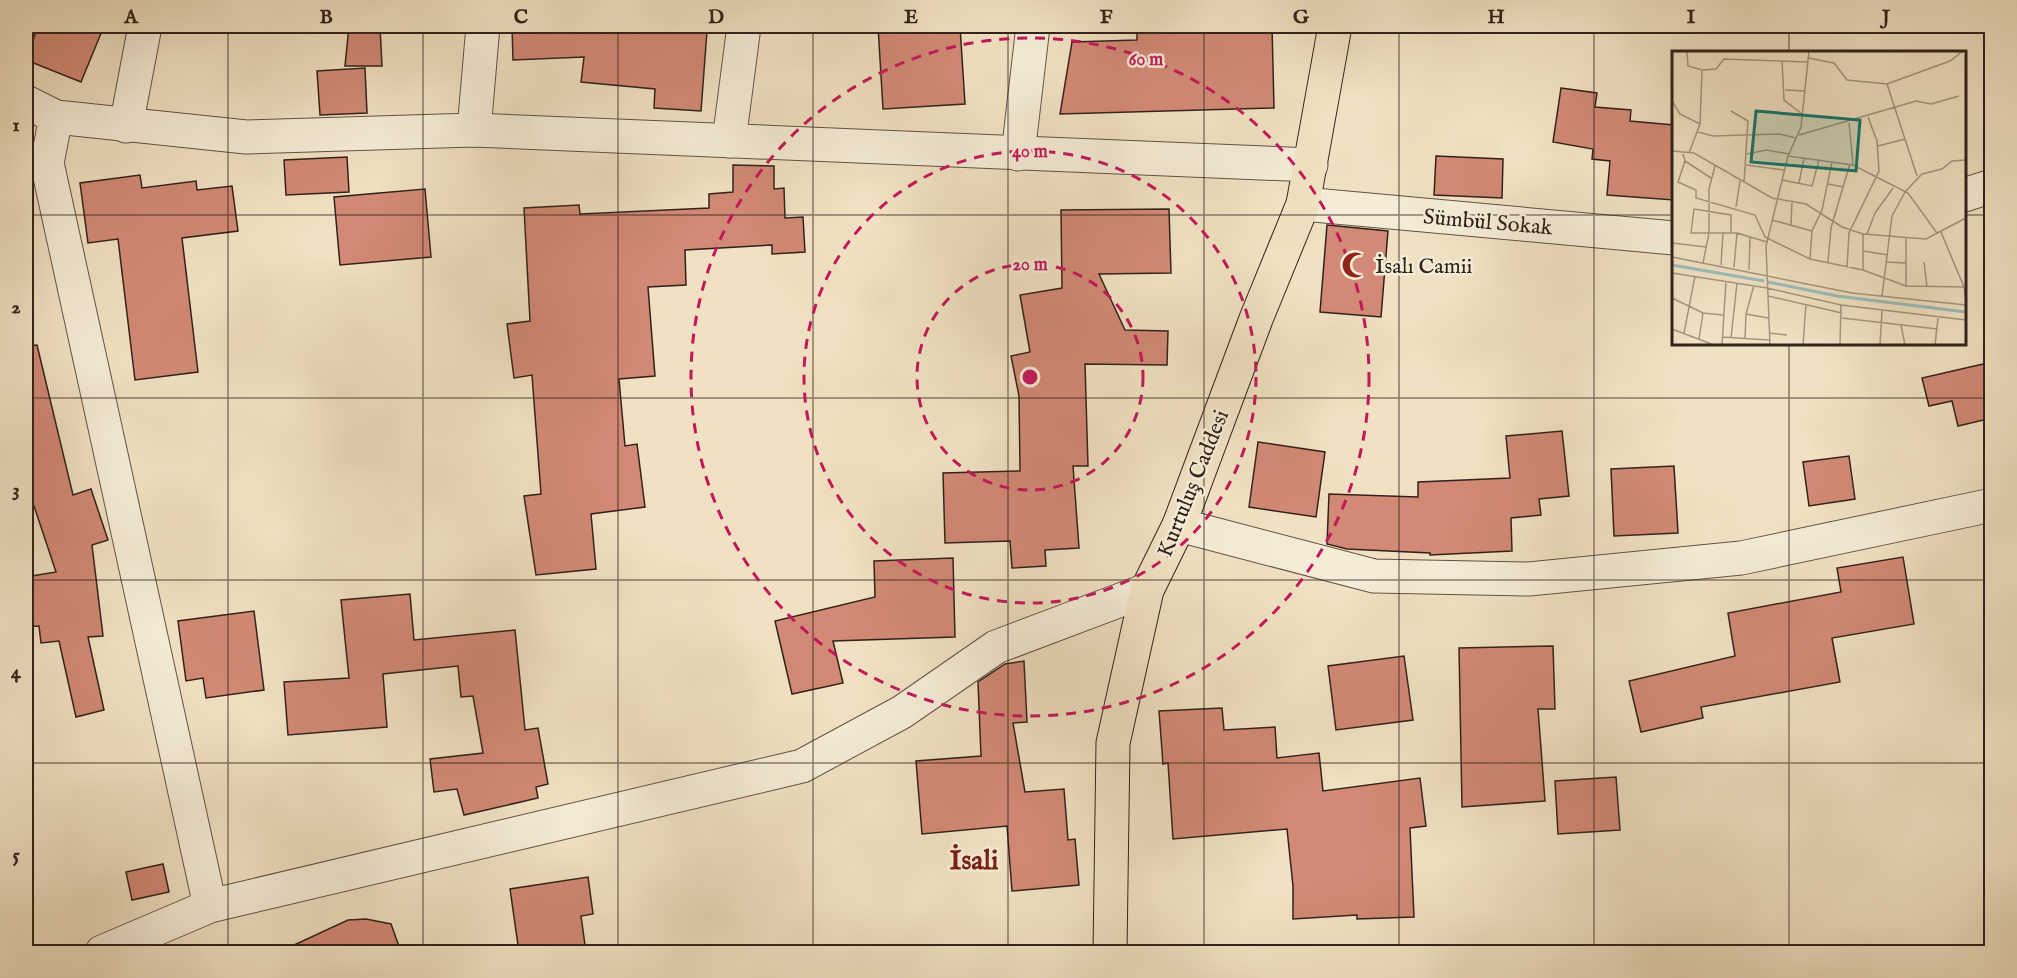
<svg xmlns="http://www.w3.org/2000/svg" width="2017" height="978" viewBox="0 0 2017 978" font-family="'IM FELL English',serif">
  <style>
    .building { fill: #d28975; stroke: #32221c; stroke-width: 1.5 }
    .lines { fill: none; stroke-linecap: round; stroke-linejoin: round }
    .minor-casing { stroke: #625246; stroke-width: 35 }
    .major-casing { stroke: #32221c; stroke-width: 35 }
    .minor { stroke: #f5ecd7; stroke-width: 33 }
    .major { stroke: #f0e1c2; stroke-width: 33 }
    .grid { fill: none; stroke: #32221c; stroke-width: 1.5; stroke-opacity: 0.55 }
    .ring { fill: none; stroke: #c2185b; stroke-width: 3; stroke-dasharray: 10 8 }
    .labels { text-anchor: middle; stroke-width: 5; stroke-linejoin: round; paint-order: stroke }
    .street-label { font-size: 22px; fill: #32221c; stroke: #f5ecd7 }
    .poi-label { font-size: 22px; fill: #32221c; stroke: #f5ecd7; text-anchor: start }
    .district-label { font-size: 28px; font-weight: bold; fill: #7a1f14; stroke: #f5ecd7 }
    .inset-river { fill: none; stroke: #9cbcbb; stroke-width: 3 }
    .inset-road { fill: none; stroke: #a49580; stroke-width: 1.5 }
    .view { fill: #0f766e; fill-opacity: 0.15; stroke: #0f766e; stroke-width: 3 }
    .inset-edge { fill: none; stroke: #32221c; stroke-width: 3 }
    .centre { fill: #c2185b; stroke: #f5ecd7; stroke-width: 3 }
    .ring-label { font-size: 18px; text-anchor: middle; font-weight: bold; fill: #c2185b; stroke: #f5ecd7; stroke-width: 5; stroke-linejoin: round; paint-order: stroke }
    .neatline { fill: none; stroke: #32221c; stroke-width: 2 }
    .grid-label { font-size: 20px; text-anchor: middle; font-weight: bold; fill: #32221c }
  </style>
  <rect width="100%" height="100%" fill="#f0e1c2"/>
  <filter id="stains"><feTurbulence type="fractalNoise" baseFrequency=".00333" numOctaves="4"/><feColorMatrix values="0 0 0 0 .2 0 0 0 0 .09 0 0 0 0 .02 0 0 0 .5 -.17"/></filter>
  <radialGradient id="worn" r=".72"><stop offset=".6" stop-color="#630" stop-opacity="0"/><stop offset="1" stop-color="#630" stop-opacity=".3"/></radialGradient>
  <g class="building">
    <polygon points="38,26 104,26 81,82 26,60"/>
    <polygon points="349,26 380,26 382,66 345,66"/>
    <polygon points="512,26 636,26 707,31 701,111 654,108 655,89 581,82 584,57 513,60"/>
    <polygon points="878,26 960,26 965,104 883,109"/>
    <polygon points="1137,26 1272,26 1274,108 1060,114 1072,42 1137,40"/>
    <polygon points="365,68 367,113 320,115 317,71"/>
    <polygon points="1561,88 1597,93 1595,107 1631,110 1630,121 1674,125 1674,200 1607,195 1610,161 1592,159 1593,149 1553,142"/>
    <polygon points="1436,156 1503,159 1502,198 1434,195"/>
    <polygon points="347,157 349,192 286,195 284,160"/>
    <polygon points="733,165 774,166 774,189 784,188 785,218 803,217 805,252 772,254 772,245 685,250 686,285 648,287 655,376 619,379 625,446 637,444 645,507 591,514 596,569 536,575 524,496 541,494 532,375 514,378 507,324 530,321 524,208 579,205 580,214 709,208 709,194 733,192"/>
    <polygon points="140,175 142,188 196,181 197,190 232,186 238,231 182,238 198,372 135,380 118,239 88,243 80,183"/>
    <polygon points="425,189 431,257 340,265 334,197"/>
    <polygon points="1169,209 1171,273 1099,274 1125,330 1168,331 1167,365 1085,364 1088,466 1073,466 1079,548 1045,550 1046,566 1012,568 1010,541 945,543 943,473 1020,471 1019,396 1011,356 1030,352 1020,295 1062,288 1061,210"/>
    <polygon points="1327,225 1388,231 1381,317 1320,312"/>
    <polygon points="37,345 73,495 91,489 108,540 92,545 103,636 88,637 104,710 76,717 59,641 41,643 39,626 26,627 26,577 56,572 26,482 26,346"/>
    <polygon points="1992,362 1992,418 1958,426 1952,401 1929,406 1922,378"/>
    <polygon points="1562,431 1569,496 1539,499 1541,515 1511,518 1512,551 1430,555 1430,553 1347,549 1327,544 1329,494 1418,497 1418,482 1510,478 1506,436"/>
    <polygon points="1258,442 1325,452 1316,517 1249,507"/>
    <polygon points="1849,456 1855,499 1809,506 1803,462"/>
    <polygon points="1674,466 1678,533 1614,536 1611,469"/>
    <polygon points="1903,557 1914,624 1832,638 1840,682 1701,707 1703,718 1641,732 1629,681 1735,656 1728,613 1841,592 1837,568"/>
    <polygon points="953,558 955,637 833,641 843,683 792,694 775,621 875,597 874,561"/>
    <polygon points="410,594 414,640 515,630 525,730 538,728 548,784 536,787 538,798 464,815 457,789 434,792 430,759 483,753 473,696 461,697 458,666 383,674 387,727 288,735 284,682 349,678 341,600"/>
    <polygon points="254,611 264,690 206,698 203,678 186,681 178,621"/>
    <polygon points="1553,646 1555,709 1538,709 1545,801 1462,807 1459,648"/>
    <polygon points="1404,656 1413,720 1336,730 1328,666"/>
    <polygon points="1024,661 1027,722 1013,723 1025,792 1064,789 1068,840 1075,839 1079,885 1012,891 1007,826 922,834 916,761 981,756 978,682 1005,664"/>
    <polygon points="1222,708 1224,730 1275,727 1277,758 1319,753 1323,791 1420,778 1426,826 1410,828 1414,917 1357,919 1357,915 1293,919 1293,886 1287,829 1173,839 1168,763 1163,764 1159,711"/>
    <polygon points="1616,777 1620,830 1558,834 1555,781"/>
    <polygon points="163,864 169,892 132,900 126,872"/>
    <polygon points="588,877 593,914 581,916 586,952 519,952 510,889"/>
    <polygon points="366,919 391,924 401,952 279,952 348,920"/>
  </g>
  <g class="lines">
    <g class="minor-casing">
      <g id="minor">
        <polyline points="26,102 56,117 246,137 474,130 1311,165"/>
        <polyline points="56,117 47,163 210,906"/>
        <polyline points="126,126 145,26"/>
        <polyline points="474,130 483,26"/>
        <polyline points="729,141 744,26"/>
        <polyline points="1018,154 1033,26"/>
        <polyline points="1964,195 1992,186"/>
        <polyline points="1303,204 1674,238"/>
        <polyline points="1179,525 1374,576 1529,579 1741,558 1992,505"/>
        <polyline points="102,952 210,906 802,766 902,712 996,647 1147,590"/>
      </g>
    </g>
    <g class="major-casing">
      <polyline id="major" points="1110,952 1113,743 1147,590 1179,525 1256,319 1303,204 1335,26"/>
    </g>
    <use href="#minor" class="minor"/>
    <use href="#major" class="major"/>
  </g>
  <path class="grid" d="M228,26V952M423,26V952M618,26V952M813,26V952M1008,26V952M1204,26V952M1399,26V952M1594,26V952M1789,26V52M26,215H1674M1964,215H1992M1789,344V952M26,398H1992M26,580H1992M26,763H1992"/>
  <g class="ring">
    <circle cx="1030" cy="377" r="113"/>
    <circle cx="1030" cy="377" r="226"/>
    <circle cx="1030" cy="377" r="339"/>
  </g>
  <defs>
    <g id="mosque-bare" transform="scale(2.07)"><path d="M3.5-4.9A6 6 0 1 0 3.5 4.9A5 5 0 1 1 3.5-4.9Z" fill="#8f2418" stroke="#f5ecd7" stroke-width="2.5" paint-order="stroke"/></g>
  </defs>
  <g fill-rule="evenodd">
    <use href="#mosque-bare" x="1355" y="265"/>
  </g>
  <g class="labels">
    <g class="street-label">
      <text transform="translate(1488 221) rotate(5)" y="8">Sümbül Sokak</text>
      <text transform="translate(1192 483) rotate(-68)" y="8">Kurtuluş Caddesi</text>
    </g>
    <g class="poi-label">
      <text x="1375" y="273">İsalı Camii</text>
    </g>
    <g class="district-label">
      <text x="974" y="869">İsali</text>
    </g>
  </g>
  <g transform="translate(1672 51)">
    <rect width="294" height="294" fill="#f0e1c2"/>
    <path class="inset-river" d="M0,214L92,230M96,231L165,245L294,261"/>
    <path class="inset-road" d="M15,0L16,15L30,19L44,18L52,8L136,11M136,7L162,12L175,29L215,33L278,10L291,0M110,10L112,49L130,63M215,33L245,125M113,39L133,40M0,50L8,63L28,73M59,60L76,70L72,131M177,72L181,114M26,81L41,85L107,83L124,87M127,84L244,50L259,53L287,45M206,95L233,88M0,100L22,102L100,147L134,153L170,176L191,183L254,188L294,167M17,102L28,73L30,20M11,103L13,110L6,131L24,139V147L83,164L93,186L138,208L191,219L234,235L292,236M75,103L94,99L117,103M116,105L181,114L236,142L265,182M13,110L39,127M74,114L112,119M110,129L140,135L147,109M127,132L132,107M156,133L171,136L178,113M64,156L68,130M100,169L140,180M119,175L120,150M269,181L292,236L294,251M59,182V164L22,158L19,182H65L95,191M195,183L203,162L221,137M234,187V235M0,192L34,196M191,200L216,204M0,206L180,242L294,254M138,208L140,180L150,159L160,111M156,211L159,177L171,136M215,211L234,212M252,211L255,236M31,212L37,182V138L43,115M49,214L51,182M62,216L65,182M175,216L177,182L207,120L205,90L196,66M77,219L78,186M191,219V183M0,222L95,237L169,254L294,269M96,245L170,262M210,245L220,165L233,141L250,123L270,118L280,110L294,109M0,247L31,262L51,264M74,263L96,267M170,267L265,278M229,274L233,294M0,278L42,294M12,282L23,225M97,282L115,284M50,286L97,289M59,287L65,232M73,287L74,263L82,234M27,288L31,262M50,294L54,230M98,294L94,195L116,105L129,76L137,0M131,294L134,253M168,294L169,254M208,294L210,260M263,294L266,267"/>
    <path class="view" d="M84,60L188,69L184,120L79,111Z"/>
    <rect width="294" height="294" class="inset-edge"/>
  </g>
  <circle cx="1030" cy="377" r="9" class="centre"/>
  <g class="ring-label">
    <text x="1146" y="65">60 m</text>
    <text x="1030" y="157">40 m</text>
    <text x="1030" y="270">20 m</text>
  </g>
  <rect width="2017" height="978" fill="none" stroke="#f0e1c2" stroke-width="66"/>
  <rect x="33" y="33" width="1951" height="912" class="neatline"/>
  <g class="grid-label">
    <text x="131" y="23">A</text>
    <text x="326" y="23">B</text>
    <text x="521" y="23">C</text>
    <text x="716" y="23">D</text>
    <text x="911" y="23">E</text>
    <text x="1106" y="23">F</text>
    <text x="1301" y="23">G</text>
    <text x="1496" y="23">H</text>
    <text x="1691" y="23">I</text>
    <text x="1886" y="23">J</text>
    <text x="16" y="131">1</text>
    <text x="16" y="313">2</text>
    <text x="16" y="496">3</text>
    <text x="16" y="678">4</text>
    <text x="16" y="861">5</text>
  </g>
  <rect width="100%" height="100%" filter="url(#stains)"/>
  <rect width="100%" height="100%" fill="url(#worn)"/>
</svg>
